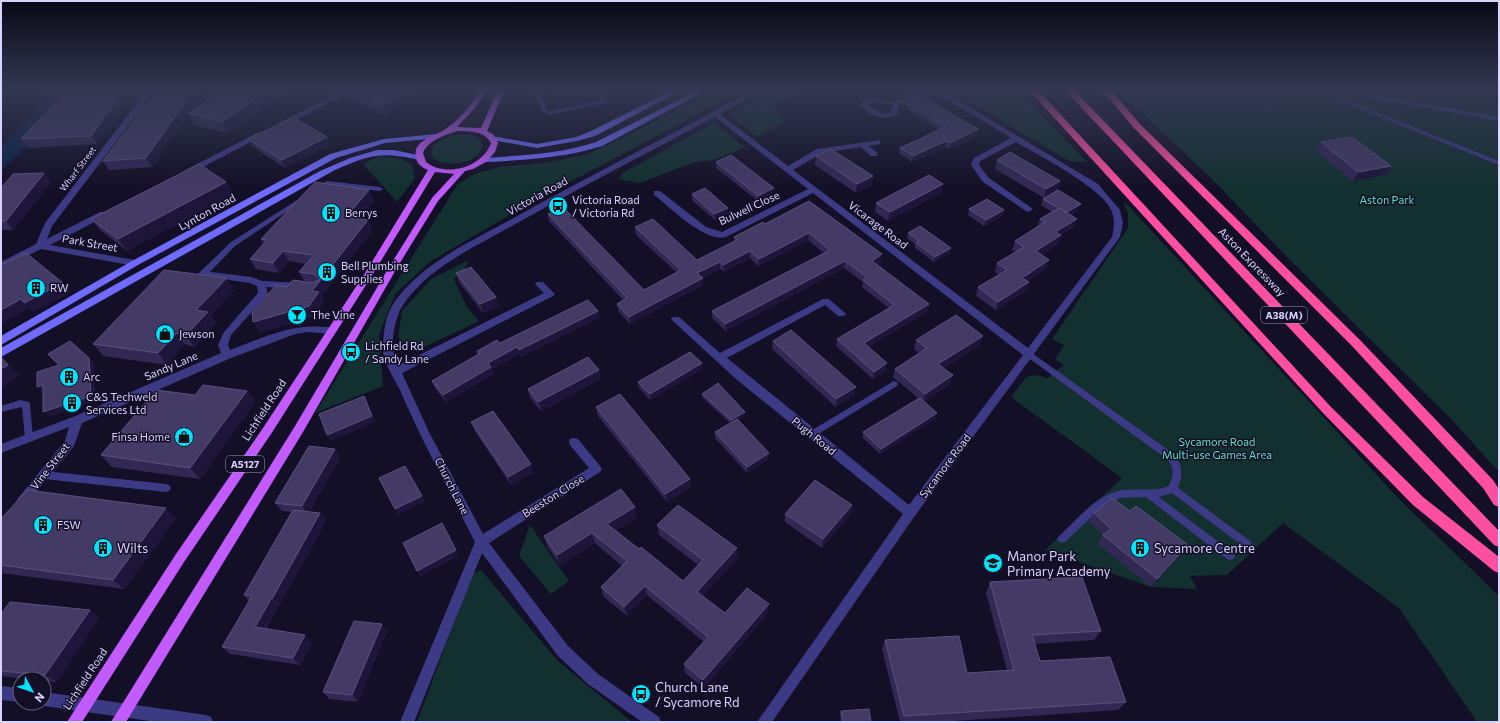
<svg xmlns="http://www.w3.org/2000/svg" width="1500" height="723" viewBox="0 0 1500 723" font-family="Commissioner,sans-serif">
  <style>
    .green { fill: #12302f }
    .water { fill: #0c2248 }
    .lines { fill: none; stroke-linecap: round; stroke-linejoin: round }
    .lane { fill: #3d3a85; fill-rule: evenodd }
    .street { fill: #3d3a85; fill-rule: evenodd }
    .secondary { fill: #6f6bff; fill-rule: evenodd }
    .primary { fill: #c25bff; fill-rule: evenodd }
    .highway { fill: #ff4fa3; fill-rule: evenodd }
    .wall { fill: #312854 }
    .shaded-wall { fill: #1d163a }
    .building { fill: #433a66; stroke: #5a527e }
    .labels { text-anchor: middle; stroke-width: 3; stroke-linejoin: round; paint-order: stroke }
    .far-street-label { font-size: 9px; fill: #d9d4ff; stroke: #130f26 }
    .shield { fill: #130f26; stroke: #9e99be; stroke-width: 1 }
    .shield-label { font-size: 10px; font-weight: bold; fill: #d9d4ff }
    .street-label { font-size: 11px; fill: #d9d4ff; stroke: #130f26 }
    .poi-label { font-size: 11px; fill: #d9d4ff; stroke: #130f26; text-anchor: start }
    .park-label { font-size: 11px; fill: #5fe0c0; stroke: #130f26 }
    .near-poi-label { font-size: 13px; fill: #d9d4ff; stroke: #130f26; text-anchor: start }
  </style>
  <rect width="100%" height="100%" fill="#130f26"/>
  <g class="green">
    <polygon points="718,89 745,89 523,207 431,261 395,294 379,335 383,386 315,413 457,185 474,174 499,167 543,163 585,155 629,135"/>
    <polygon points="776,89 806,89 782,100 773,107 786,121 757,137 729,114"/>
    <polygon points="948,89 1015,89 1087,162 1069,161"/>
    <polygon points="1118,89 1499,89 1499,472 1452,420 1288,258 1211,178 1123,95"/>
    <polygon points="714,123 745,147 715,160 694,162 640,183 618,179 621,174"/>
    <path d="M459,135H471L480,140L483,146C477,165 447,168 433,158L431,151C435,140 448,137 459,135Z"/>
    <polygon points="380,156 402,159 412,165 415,178 397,202 363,164"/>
    <path d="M1123,200L1399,499L1499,596V722H1477L1399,608L1283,523L1227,575L1190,576L1197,589L1151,587L1045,550L1122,478L1011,397C1024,381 1025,370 1047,378L1064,365L1055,360L1064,345L1052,339L1128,228V214Z"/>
    <polygon points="469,260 464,270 454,279 467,307 479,321 422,348 405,346 398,337 402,311 431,279"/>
    <polygon points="530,525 569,581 551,594 519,556"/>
    <polygon points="481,570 558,661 632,722 417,722 472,574"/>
  </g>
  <polygon class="water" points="50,89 71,89 42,130 1,171 1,147 27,121"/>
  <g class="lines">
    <g class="lane">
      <polygon points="533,89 539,89 547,110 550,111 600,101 601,99 599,94 602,92 604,93 607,99 604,103 549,115 542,111"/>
      <polygon points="1310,89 1318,89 1499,161 1499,165"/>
      <polygon points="1327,89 1339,89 1499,117 1499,121 1330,91"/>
      <polygon points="327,181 380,187 383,189 380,191 328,185 319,190 315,190 314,189"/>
      <polygon points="302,197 305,199 304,200 235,246 206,276 200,276 199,274 200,272 231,242"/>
      <path d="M1029,351L1174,454C1183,466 1183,474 1178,488L1250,541L1252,544L1250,547L1247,548L1244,547L1172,493L1159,497L1233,553L1235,556L1233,559L1230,560L1227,559L1146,497L1121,498L1112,501L1098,511L1065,542L1062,543L1059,542L1057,539L1059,536C1078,519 1096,494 1123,490C1139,488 1155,492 1169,486C1173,476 1175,469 1168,460L1026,356L1025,354L1026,352Z"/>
      <polygon points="894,381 897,382 898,384 897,386 815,436 812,437 809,436 808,434 809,432"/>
      <polygon points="20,400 29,402 30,404 33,438 32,440 29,441 26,440 25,438 22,407 1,412 1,406"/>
      <polygon points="44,471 166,484 169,485 171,488 169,491 166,492 44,479 41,478 40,475 41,472"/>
    </g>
    <g class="street">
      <polygon points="148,89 156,89 52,226 47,239 100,212 106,212 107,214 106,216 50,245 135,260 138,261 139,263 138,265 135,266 41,249 1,269 1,262 36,244 45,223"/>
      <polygon points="346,89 355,89 286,125 280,125 279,123"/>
      <path d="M754,89H763L720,114L788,166L817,149L880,140V144L868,146L877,152V156H871L861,147L822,153L793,170L1028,348L1112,237C1114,228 1115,221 1112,212C1105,189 1038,155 1016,142L980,161L979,165L989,178L1033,209L1029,212L1026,211L983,182L971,165L974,158L1011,138L933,91L899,105L897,115C886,121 866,117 861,104L864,99L874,98L895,102L926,89H939L1098,184L1120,210L1123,223L1120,237L914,517L772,722H757L903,514L736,379L673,321L671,319L673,317H679L720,353L823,299H829L844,312L846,314L844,316H838L825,305L727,358L909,505L1023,355L813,193L726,237C705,243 670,207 654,195V191H660L706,227L722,232L808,189L715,117C647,153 579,188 512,226C473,248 429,267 403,305C396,315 390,342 394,354C395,358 397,362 399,365L544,293L535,284L537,282H543L555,294L553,296L402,373L429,432L483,534L589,468L570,445L569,442L570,439L574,438L578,439L600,466L602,469L600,472L489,543L568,646L598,674L659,717L661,722H642L588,684L558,656L482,553L414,722H400L475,542C449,491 422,441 399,388C394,379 383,360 383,351C383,334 385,315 395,301C424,262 470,242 512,219C592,174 674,134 754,89ZM874,102L892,105L891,112L884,114L869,106V103Z"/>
      <polygon points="257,133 263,133 264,135 191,173 188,173 184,171"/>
      <path d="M203,271L251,277L262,281L301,283L306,286L301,289L266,287L268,294L266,296L231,335L228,345L230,350C260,339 290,324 323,327C328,327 334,326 337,331L332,334L308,332L295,334L231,358L82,423L74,446L27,503L23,505L19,503L17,500L19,497L65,441L69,427L1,453V444L73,417L221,353L218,345L224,332L258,293L257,286L250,283L200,276L198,274L200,272Z"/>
      <polygon points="1,686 20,688 20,702 1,700"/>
      <polygon points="44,692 206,715 211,717 213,722 157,722 44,706 39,703 44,703"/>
    </g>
    <g class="secondary">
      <polygon points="675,89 684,89 595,136 577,141 537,148 492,140 488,138 492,136 537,144 576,137 589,132"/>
      <path d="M700,89H709L602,146C564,158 525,160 486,162L482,160L486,158C523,155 560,154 596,142Z"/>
      <polygon points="436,134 440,136 439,138 385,143 336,158 138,265 1,345 1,336 132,261 330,154 384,139"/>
      <path d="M377,150H394L422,156L423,158L419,160C381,151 368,155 333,171L1,357V348L320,171L350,158Z"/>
    </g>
    <path class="primary" d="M481,89H488L475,108L457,127L481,128L498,89H505L487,131L493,134L498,143L495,152L486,162L473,169L465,171L438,201L398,266L303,432L126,722H111L295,426L391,264L432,198L454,174L435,172L373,274L271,434L184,562L82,722H67L176,554L263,428L367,270L428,170C423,168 417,164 416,158C412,140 434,137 444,130C459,121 472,104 481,89ZM457,131C470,132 484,130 491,143C483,167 446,178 426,162L423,153C428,140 445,135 457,131Z"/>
    <g class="highway">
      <polygon points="1028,89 1037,89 1331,407 1423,497 1499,557 1499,573 1494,571 1413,505 1323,413"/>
      <polygon points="1064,89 1073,89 1499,531 1499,547 1494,545"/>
      <polygon points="1101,89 1110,89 1140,124 1360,340 1493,480 1499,489 1499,507 1494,505 1483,488 1352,346 1134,128"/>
    </g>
  </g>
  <g class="wall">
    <polygon points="68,89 97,144 28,148 21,139"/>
    <polygon points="204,89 188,113 287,92 228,133 194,125 188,113 152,167 109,170 103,161"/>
    <polygon points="346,89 411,89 413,94 386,115 349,98"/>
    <polygon points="551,89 613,89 588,94 589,102 558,108"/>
    <polygon points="907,103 977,135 949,149 945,147 912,162 899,153 900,148 939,130 906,108"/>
    <polygon points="327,137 331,145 285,168 252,146 248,139"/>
    <polygon points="1321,142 1385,175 1353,181 1316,151"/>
    <polygon points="816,156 872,185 856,193 815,165"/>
    <polygon points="997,160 1060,181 1057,190 1044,198 995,169"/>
    <polygon points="716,162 774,194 758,201 716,168"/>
    <polygon points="44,173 51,182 13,230 1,230 1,188"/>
    <polygon points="226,182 233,194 127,251 100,230 91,219"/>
    <polygon points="943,184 941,193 888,221 875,212 876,203"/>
    <polygon points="692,194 728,208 728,214 715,220 692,200"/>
    <polygon points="1043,199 1081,204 1078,210 1071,215 1074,227 1061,235 1058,244 1041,255 1049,260 1046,269 1027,281 1029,282 1026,291 996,310 976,296 978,287 999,275 995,272 997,263 1016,252 1012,250 1015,241 1037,227 1040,219 1052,212 1041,205"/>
    <polygon points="374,200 358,219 368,220 372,231 321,297 324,302 314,316 260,333 287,287 305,282 299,272 306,264 289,261 279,273 256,269 250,259 263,244 261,239"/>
    <polygon points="809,201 881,262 877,264 929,304 927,312 868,347 886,371 873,379 836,346 837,339 889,308 862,287 863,282 844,268 726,331 712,318 712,311 824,253 808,240 758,266 750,258 724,272 720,269 703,278 703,285 630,324 618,311 617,304 623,300 549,221 548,214 644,290 677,273 636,235 635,227 697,260 734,241 734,237 765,224"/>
    <polygon points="969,209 1004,210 1002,216 984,226 968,215"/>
    <polygon points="908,233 951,248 950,253 934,262 915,248 915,244 907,238"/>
    <polygon points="1,265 71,292 32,312 29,308 1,323"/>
    <polygon points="456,273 499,306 483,313 459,282"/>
    <polygon points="234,290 211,315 216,323 194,347 185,344 167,365 103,356 93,344"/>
    <polygon points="598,311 599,318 521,357 520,354 492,369 494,374 446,402 435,388 432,381 478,354 477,351"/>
    <polygon points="916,340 980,345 944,368 950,384 924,402 936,418 880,454 863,438 863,432 918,398 893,377 895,369 919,353 914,349"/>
    <polygon points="773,341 854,395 836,407 772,349"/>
    <polygon points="702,369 650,400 639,388 638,382"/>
    <polygon points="599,370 601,379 541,411 530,398 528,389"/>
    <polygon points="247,391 255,402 200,479 112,467 101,455 195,395"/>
    <polygon points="702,394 745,412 745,415 738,419 769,453 769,459 747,473 715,438 715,432 730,423 702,397"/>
    <polygon points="596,407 691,487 667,502 598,416"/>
    <polygon points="471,422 534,472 511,485 475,431"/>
    <polygon points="335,449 340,458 309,512 320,513 326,521 279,606 278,606 266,629 312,642 300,665 230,654 222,647 249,601 244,595 292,512 282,511 275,503"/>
    <polygon points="852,505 851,513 822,548 785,522 785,514"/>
    <polygon points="1130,511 1188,545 1182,553 1151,587 1098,544 1103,535 1089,521 1094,513"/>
    <polygon points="637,517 616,530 639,549 683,581 698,565 659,535 657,525 738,558 703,596 725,613 768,613 704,688 685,673 684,664 704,642 647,595 627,616 603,596 601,587 622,566 595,543 560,565 547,546 544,536"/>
    <polygon points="176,518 124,589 1,573 1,519"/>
    <polygon points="990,582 1101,631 1094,640 1035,644 1040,661 1126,702 1118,710 940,722 900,722 882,649 885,640 967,673 1007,670 986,593"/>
    <polygon points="90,610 99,618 57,682 44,681 44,679 26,679 1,676 1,614"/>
    <polygon points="387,631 358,702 329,699 323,692"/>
    <polygon points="841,711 871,722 841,722 840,715"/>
  </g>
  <g class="shaded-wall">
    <polygon points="125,89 136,89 97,144 91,136"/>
    <polygon points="194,89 204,89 152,167 146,158"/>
    <polygon points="270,89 286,89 287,92 228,133 222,122"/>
    <polygon points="406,89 411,89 413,94 386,115 383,106"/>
    <polygon points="585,89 613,89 588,94 589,102 558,108 556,96"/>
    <polygon points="978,129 977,135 949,149 950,143"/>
    <polygon points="327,137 331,145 285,168 282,160"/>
    <polygon points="946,141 945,147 912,162 913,156"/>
    <polygon points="1391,166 1385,175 1353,181 1358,172"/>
    <polygon points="44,173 51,182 13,230 6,221"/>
    <polygon points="873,176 872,185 856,193 857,184"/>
    <polygon points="1060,181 1057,190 1044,198 1046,189"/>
    <polygon points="226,182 233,194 127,251 118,239"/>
    <polygon points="943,184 941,193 888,221 890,212"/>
    <polygon points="774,188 774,194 758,201 758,196"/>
    <polygon points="369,190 374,200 351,227 346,217"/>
    <polygon points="1081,204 1078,210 1064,219 1066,213"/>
    <polygon points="728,208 728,214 715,220 714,214"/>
    <polygon points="1004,210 1002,216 984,226 986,220"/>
    <polygon points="1077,219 1074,227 1052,240 1055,232"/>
    <polygon points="368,220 372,231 321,297 324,302 314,316 260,333 253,322 312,291"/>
    <polygon points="809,233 808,240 758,266 759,259"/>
    <polygon points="1061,235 1058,244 1033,260 1036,251"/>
    <polygon points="951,248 950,253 934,262 935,257"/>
    <polygon points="283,251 289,261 279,273 273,263"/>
    <polygon points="750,251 750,258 724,272 723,265"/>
    <polygon points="882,254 881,262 871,268 872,261"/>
    <polygon points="1049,260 1046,269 1019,286 1022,278"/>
    <polygon points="845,261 844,268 726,331 725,324"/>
    <polygon points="720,262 720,269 698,281 697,273"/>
    <polygon points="227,278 234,290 211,315 216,323 194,347 186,335 196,310"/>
    <polygon points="703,278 703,285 630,324 629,317"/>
    <polygon points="1029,282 1026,291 996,310 998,302"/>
    <polygon points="63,283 71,292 32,312 24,303"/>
    <polygon points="496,297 499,306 483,313 480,304"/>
    <polygon points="21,299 29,308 1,323 1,310"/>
    <polygon points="929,304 927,312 863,350 864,343"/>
    <polygon points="598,311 599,318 521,357 519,350"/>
    <polygon points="177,333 185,344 167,365 158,353"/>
    <polygon points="983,336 980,345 936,373 938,364"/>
    <polygon points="517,347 520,354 492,369 494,374 446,402 443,395 488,363"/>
    <polygon points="1,357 20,376 1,388"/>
    <polygon points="89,358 94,363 96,401 49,417 43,412"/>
    <polygon points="702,363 702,369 650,400 650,394"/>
    <polygon points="887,363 886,371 873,379 874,372"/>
    <polygon points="599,370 601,379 541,411 538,402"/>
    <polygon points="953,375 950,384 923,403 925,394"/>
    <polygon points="43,385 43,393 37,387"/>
    <polygon points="856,387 854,395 836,407 836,399"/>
    <polygon points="247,391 255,402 200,479 190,468"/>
    <polygon points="364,396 376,422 331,441 327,435"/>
    <polygon points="745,412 745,415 731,423 731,420"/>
    <polygon points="937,413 936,418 880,454 881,449"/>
    <polygon points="335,449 340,458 308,514 302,506"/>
    <polygon points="769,453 769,459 747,473 747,467"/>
    <polygon points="531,464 534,472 511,485 508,477"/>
    <polygon points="690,479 691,487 667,502 665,494"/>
    <polygon points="422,496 425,502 398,515 395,509"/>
    <polygon points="852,505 851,513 822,548 823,539"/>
    <polygon points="635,507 637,517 610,534 607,524"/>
    <polygon points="166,508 176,518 124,589 113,580"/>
    <polygon points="320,513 326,521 279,606 272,599"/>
    <polygon points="442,523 459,556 420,577 417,571"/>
    <polygon points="592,533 595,543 560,565 557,555"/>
    <polygon points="1188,545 1182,553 1151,587 1157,579"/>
    <polygon points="737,548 738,558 698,601 697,592"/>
    <polygon points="645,586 647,595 627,616 624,607"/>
    <polygon points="271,599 278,606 262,634 255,627"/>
    <polygon points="769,604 768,613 704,688 703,680"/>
    <polygon points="90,610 99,618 57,682 45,675"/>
    <polygon points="382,624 387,631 358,702 352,695"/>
    <polygon points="305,635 312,642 300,665 293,658"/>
  </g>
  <g class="building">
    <polygon points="68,89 125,89 91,136 21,139"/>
    <polygon points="158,89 194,89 146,158 103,161"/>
    <polygon points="225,89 270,89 222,122 188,113"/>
    <polygon points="346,89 406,89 383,106"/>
    <polygon points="553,89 586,89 587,90 556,96"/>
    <polygon points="921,96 978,129 950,143 946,141 913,156 900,148 945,127 907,103"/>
    <polygon points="293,117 327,137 282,160 248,139"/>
    <polygon points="1352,137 1391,166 1358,172 1321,142"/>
    <polygon points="831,149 873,176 857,184 816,156"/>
    <polygon points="1010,152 1060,181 1046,189 997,160"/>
    <polygon points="731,155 774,188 758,196 716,162"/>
    <polygon points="199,164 226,182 118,239 91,219"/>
    <polygon points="44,173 6,221 1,221 1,188 13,174"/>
    <polygon points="929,175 943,184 890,212 876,203"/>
    <polygon points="315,182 369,190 346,217 368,220 312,291 319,292 309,306 253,322 252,313 276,285 287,287 293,280 313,283 320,279 314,274 299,272 314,255 283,251 273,263 250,259 267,240 261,239"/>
    <polygon points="705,188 728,208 714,214 692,194"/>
    <polygon points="1058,190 1081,204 1067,212 1059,208 1058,208 1043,199"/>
    <polygon points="987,199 1004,210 986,220 969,209"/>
    <polygon points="809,201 882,254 872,261 929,304 864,343 887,363 874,372 837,339 894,305 863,280 867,277 845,261 725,324 712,311 830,250 809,233 759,259 750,251 723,265 720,262 697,273 703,278 629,317 617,304 627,298 548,214 563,207 644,290 681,270 635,227 653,219 697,260 737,240 734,237 763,222 765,224"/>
    <polygon points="1059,208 1077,219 1055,232 1061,235 1036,251 1049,260 1022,278 1029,282 998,302 978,287 1007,270 997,263 1024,247 1015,241 1045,222 1040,219"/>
    <polygon points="920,226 951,248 935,257 916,243 919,241 908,233"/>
    <polygon points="26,253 63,283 24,303 21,299 1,310 1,265"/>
    <polygon points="471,267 496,297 480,304 456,273"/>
    <polygon points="164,270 227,278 196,310 208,312 186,335 177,333 158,353 93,344"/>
    <polygon points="588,300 598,311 519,350 517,347 488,363 491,367 443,395 432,381 479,354 477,351 497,340 500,343"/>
    <polygon points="956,315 983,336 938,364 953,375 925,394 895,369 927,348 916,340"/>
    <polygon points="791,330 856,387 836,399 773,341"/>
    <polygon points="70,341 89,358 91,396 43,412 43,385 37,387 37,372 59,365 48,354"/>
    <polygon points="690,352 702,363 650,394 638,382"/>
    <polygon points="1,357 8,365 1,369"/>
    <polygon points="588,357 599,370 538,402 528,389"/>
    <polygon points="718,383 745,412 731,420 702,394"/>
    <polygon points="203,385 247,391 190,468 101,455 156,390 195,395"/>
    <polygon points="620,394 690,479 665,494 596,407"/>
    <polygon points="364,396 372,416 327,435 319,414"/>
    <polygon points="920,398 937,413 881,449 863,432"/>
    <polygon points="493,411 531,464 508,477 471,422"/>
    <polygon points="737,419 769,453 747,467 715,432"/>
    <polygon points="309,446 335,449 302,506 275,503"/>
    <polygon points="405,466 422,496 395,509 379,478"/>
    <polygon points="815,480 852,505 823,539 785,514"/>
    <polygon points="621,489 635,507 607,524 639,549 641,547 683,581 703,560 657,525 678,505 737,548 697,592 725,613 747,588 769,604 703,680 684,664 708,637 645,586 624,607 601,587 627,561 592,533 557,555 544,536"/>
    <polygon points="27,490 166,508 113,580 1,565 1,519"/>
    <polygon points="1112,498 1130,511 1136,506 1188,545 1157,579 1103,535 1111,529 1094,513"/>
    <polygon points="293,510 320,513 272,599 271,599 255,627 305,635 293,658 222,647 252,596 244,595"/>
    <polygon points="442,523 456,550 417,571 403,543"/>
    <polygon points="1082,577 1101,631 1032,635 1040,661 1110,657 1126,702 904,716 885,640 959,636 967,673 1014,670 990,582"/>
    <polygon points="10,602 90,610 45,675 1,671 1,614"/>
    <polygon points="354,621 382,624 352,695 323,692"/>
    <polygon points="869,709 871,722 843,722 841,711"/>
  </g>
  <linearGradient id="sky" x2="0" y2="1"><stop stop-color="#0a0815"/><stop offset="0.47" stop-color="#333752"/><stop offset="1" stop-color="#333752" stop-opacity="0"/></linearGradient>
  <rect width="1500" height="190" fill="url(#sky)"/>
  <defs>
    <g id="bus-disc" transform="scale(1)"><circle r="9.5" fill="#00e5ff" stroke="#130f26"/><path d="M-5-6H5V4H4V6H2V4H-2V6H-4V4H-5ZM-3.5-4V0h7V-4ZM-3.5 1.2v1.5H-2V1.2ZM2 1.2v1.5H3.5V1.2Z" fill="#111"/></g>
    <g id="building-disc" transform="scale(1)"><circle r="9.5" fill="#00e5ff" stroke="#130f26"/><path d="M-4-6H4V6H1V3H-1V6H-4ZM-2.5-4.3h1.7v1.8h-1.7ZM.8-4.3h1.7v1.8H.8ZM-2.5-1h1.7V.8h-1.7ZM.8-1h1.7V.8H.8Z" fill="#111"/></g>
    <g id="bar-disc" transform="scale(1)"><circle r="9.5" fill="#00e5ff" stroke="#130f26"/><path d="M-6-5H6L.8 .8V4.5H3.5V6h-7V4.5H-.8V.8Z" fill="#111"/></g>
    <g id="shop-disc" transform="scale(1)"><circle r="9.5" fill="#00e5ff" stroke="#130f26"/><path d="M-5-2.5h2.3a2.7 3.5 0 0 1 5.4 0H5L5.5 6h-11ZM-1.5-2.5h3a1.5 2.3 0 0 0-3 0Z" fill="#111"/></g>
    <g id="school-disc" transform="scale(1)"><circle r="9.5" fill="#00e5ff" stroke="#130f26"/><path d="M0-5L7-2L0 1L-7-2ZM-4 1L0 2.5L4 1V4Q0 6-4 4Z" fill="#111"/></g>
  </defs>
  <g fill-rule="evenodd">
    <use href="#bus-disc" x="558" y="206"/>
    <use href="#building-disc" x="331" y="213"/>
    <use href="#building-disc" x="327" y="272"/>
    <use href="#building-disc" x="36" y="288"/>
    <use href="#bar-disc" x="297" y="315"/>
    <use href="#shop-disc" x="165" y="334"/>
    <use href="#bus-disc" x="351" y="352"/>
    <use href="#building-disc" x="69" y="377"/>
    <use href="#building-disc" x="72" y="403"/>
    <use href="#shop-disc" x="184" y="437"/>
    <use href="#building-disc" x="43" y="525"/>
    <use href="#building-disc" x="103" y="548"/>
    <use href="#building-disc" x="1140" y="548"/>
    <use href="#school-disc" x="993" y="563"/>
    <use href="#bus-disc" x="641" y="694"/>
  </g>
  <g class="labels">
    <g class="far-street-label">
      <text transform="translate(78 169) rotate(-53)" y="3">Wharf Street</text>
    </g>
    <g class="shield">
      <rect x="1261" y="307" width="46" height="16" rx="3"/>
      <rect x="226" y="456" width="38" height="16" rx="3"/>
    </g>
    <g class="shield-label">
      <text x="1284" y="319">A38(M)</text>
      <text x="245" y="468">A5127</text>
    </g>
    <g class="street-label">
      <text transform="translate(537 196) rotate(-29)" y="4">Victoria Road</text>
      <text transform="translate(749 208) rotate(-25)" y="4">Bulwell Close</text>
      <text transform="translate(207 212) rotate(-29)" y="4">Lynton Road</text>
      <text transform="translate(878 225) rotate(37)" y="4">Vicarage Road</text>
      <text transform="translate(90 243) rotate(10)" y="4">Park Street</text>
      <text transform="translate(1252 262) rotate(46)" y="4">Aston Expressway</text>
      <text transform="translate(171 366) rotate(-23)" y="4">Sandy Lane</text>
      <text transform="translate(264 410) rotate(-57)" y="4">Lichfield Road</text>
      <text transform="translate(814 436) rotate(39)" y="4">Pugh Road</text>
      <text transform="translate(50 466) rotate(-52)" y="4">Vine Street</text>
      <text transform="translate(945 466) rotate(-53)" y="4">Sycamore Road</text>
      <text transform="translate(452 486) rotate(63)" y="4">Church Lane</text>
      <text transform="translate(553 496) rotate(-32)" y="4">Beeston Close</text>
      <text transform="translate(85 679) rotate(-57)" y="4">Lichfield Road</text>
    </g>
    <g class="poi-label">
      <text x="572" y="204">Victoria Road<tspan x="572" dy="13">/ Victoria Rd</tspan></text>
      <text x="345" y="217">Berrys</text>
      <text x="341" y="270">Bell Plumbing<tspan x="341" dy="13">Supplies</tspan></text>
      <text x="50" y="292">RW</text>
      <text x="311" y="319">The Vine</text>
      <text x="179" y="338">Jewson</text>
      <text x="365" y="350">Lichfield Rd<tspan x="365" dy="13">/ Sandy Lane</tspan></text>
      <text x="83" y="381">Arc</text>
      <text x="86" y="401">C&amp;S Techweld<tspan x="86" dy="13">Services Ltd</tspan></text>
      <text x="170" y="441" text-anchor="end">Finsa Home</text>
      <text x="57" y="529">FSW</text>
    </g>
    <g class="park-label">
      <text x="1387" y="204">Aston Park</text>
      <text x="1217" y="446">Sycamore Road<tspan x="1217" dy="13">Multi-use Games Area</tspan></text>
    </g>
    <g class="near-poi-label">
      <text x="117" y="553">Wilts</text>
      <text x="1154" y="553">Sycamore Centre</text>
      <text x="1007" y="561">Manor Park<tspan x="1007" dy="15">Primary Academy</tspan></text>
      <text x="655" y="692">Church Lane<tspan x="655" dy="15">/ Sycamore Rd</tspan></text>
    </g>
  </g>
  <rect width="1500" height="723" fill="none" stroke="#d9d4ff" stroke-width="4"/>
  <g transform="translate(32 691) rotate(130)"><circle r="19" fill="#130f26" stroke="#625e7d"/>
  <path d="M0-3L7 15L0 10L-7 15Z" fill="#00e5ff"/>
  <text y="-6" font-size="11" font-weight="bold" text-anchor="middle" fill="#d9d4ff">N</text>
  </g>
</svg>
